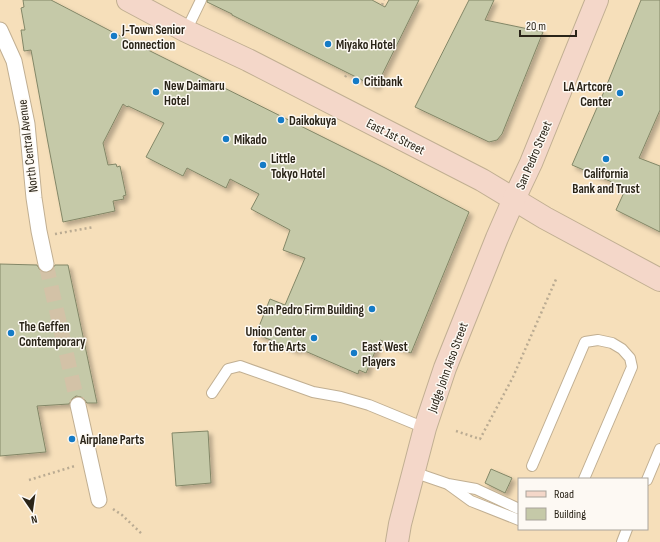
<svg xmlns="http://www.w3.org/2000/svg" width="660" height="542" viewBox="0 0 660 542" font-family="'Sofia Sans Condensed',sans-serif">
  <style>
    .built { fill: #f6dfba; fill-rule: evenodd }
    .building { fill: #c5c9a8; stroke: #838767; filter: url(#shadow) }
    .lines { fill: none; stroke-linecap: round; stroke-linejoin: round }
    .pedestrian-tunnel { stroke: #d3c2a7; stroke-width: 15; stroke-dasharray: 15 8; stroke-linecap: butt }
    .service-casing { stroke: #c1af92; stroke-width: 12 }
    .pedestrian-casing { stroke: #c1af92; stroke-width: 17 }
    .secondary-casing { stroke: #c1af92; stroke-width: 24 }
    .path { stroke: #baab92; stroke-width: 2.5; stroke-dasharray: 2 3; stroke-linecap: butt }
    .service { stroke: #fff; stroke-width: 10 }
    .pedestrian { stroke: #fff; stroke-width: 15 }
    .secondary { stroke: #f4d7c9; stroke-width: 22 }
    .poi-dot { fill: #157bc6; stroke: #fdf9f3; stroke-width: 1.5 }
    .labels { text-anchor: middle; stroke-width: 3; stroke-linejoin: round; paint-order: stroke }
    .poi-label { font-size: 13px; font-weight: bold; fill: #2a2418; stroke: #fdf9f3; text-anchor: start }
    .street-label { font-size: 13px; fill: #2a2418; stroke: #fdf9f3 }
  </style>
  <defs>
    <filter id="shadow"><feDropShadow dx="3.5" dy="3.5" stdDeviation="2" flood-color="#0004"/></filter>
  </defs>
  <rect width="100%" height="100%" fill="#fdeacb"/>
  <path class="built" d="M0,0H660V542H0ZM519,479H647V529H519Z"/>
  <g class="building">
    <polygon points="23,0 51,0 124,38 385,168 469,212 411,353 380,340 366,373 359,370 358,374 298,348 297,351 256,334 270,299 285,305 305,258 283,250 290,230 251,209 259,194 230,179 226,188 187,168 183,176 146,157 164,123 128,106 127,107 123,104 103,143 108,165 116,164 117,167 120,166 126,195 123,196 124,199 113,201 115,211 63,222 48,143 31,50 24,51 21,30 25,30 21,8 24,7"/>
    <polygon points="207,0 372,0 385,7 389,0 419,0 376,87 232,15 232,14 207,2"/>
    <polygon points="469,0 494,0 485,20 543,32 502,134 497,140 489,142 415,107"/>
    <polygon points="641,0 660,0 660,110 639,158 660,166 660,232 616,210 626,188 572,165 606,87"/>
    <polygon points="0,264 37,265 40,270 43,272 47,273 52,270 55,265 68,265 97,403 87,403 84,399 81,397 76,396 72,399 69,404 37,406 46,452 0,456"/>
    <polygon points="208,431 211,483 176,486 172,433"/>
    <polygon points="491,469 512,478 505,493 485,483"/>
  </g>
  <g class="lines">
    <polyline class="pedestrian-tunnel" points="46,264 78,405"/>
    <g class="service-casing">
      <g id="service">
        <polyline points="186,31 201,0"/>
        <polyline points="212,393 228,369 240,366 313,392 341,397 369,405 425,428"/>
        <polyline points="532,466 585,342 598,340 612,343 622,349 630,358 632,367 584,479"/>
        <polyline points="413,472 448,484 476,489 519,509"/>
        <polyline points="647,480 660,449"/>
        <polyline points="449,485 471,501 519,520"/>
        <polyline points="622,542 627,529"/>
      </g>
    </g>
    <g class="pedestrian-casing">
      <g id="pedestrian">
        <polyline points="0,30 14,61 27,124 34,198 39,231 46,264"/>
        <polyline points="78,405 99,500"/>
      </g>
    </g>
    <g class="secondary-casing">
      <g id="secondary">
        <polyline points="128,0 186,31 248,60 482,180 545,218 660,280"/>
        <polyline points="397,542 400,524 425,428 445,368 497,238 514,199 531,163 597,0"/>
      </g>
    </g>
    <g class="path">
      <polyline points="382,5 384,0"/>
      <polyline points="345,77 348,73"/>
      <polyline points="55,234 94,227"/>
      <polyline points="456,431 480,439 513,377 557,277"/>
      <polyline points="29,480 75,466"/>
      <polyline points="113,509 122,515 143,535"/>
    </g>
    <use href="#service" class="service"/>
    <use href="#pedestrian" class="pedestrian"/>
    <use href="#secondary" class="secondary"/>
  </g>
  <g class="poi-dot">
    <circle cx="114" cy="36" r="4"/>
    <circle cx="328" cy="44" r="4"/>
    <circle cx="356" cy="81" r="4"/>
    <circle cx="156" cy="92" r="4"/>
    <circle cx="620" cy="93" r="4"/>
    <circle cx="281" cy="120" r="4"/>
    <circle cx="226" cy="139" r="4"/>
    <circle cx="606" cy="159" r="4"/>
    <circle cx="263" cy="165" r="4"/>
    <circle cx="372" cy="309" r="4"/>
    <circle cx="11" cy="333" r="4"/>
    <circle cx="314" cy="338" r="4"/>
    <circle cx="354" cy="353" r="4"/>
    <circle cx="72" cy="439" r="4"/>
  </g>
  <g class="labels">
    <g class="poi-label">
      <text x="122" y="34">J-Town Senior<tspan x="122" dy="15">Connection</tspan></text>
      <text x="336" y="49">Miyako Hotel</text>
      <text x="364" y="86">Citibank</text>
      <text x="164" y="90">New Daimaru<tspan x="164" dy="15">Hotel</tspan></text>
      <text x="612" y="91" text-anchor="end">LA Artcore<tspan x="612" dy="15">Center</tspan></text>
      <text x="289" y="125">Daikokuya</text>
      <text x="234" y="144">Mikado</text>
      <text x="271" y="163">Little<tspan x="271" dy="15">Tokyo Hotel</tspan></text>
      <text x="606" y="178" text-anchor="middle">California<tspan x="606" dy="15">Bank and Trust</tspan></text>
      <text x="364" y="314" text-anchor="end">San Pedro Firm Building</text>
      <text x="19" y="331">The Geffen<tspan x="19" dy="15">Contemporary</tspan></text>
      <text x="306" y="336" text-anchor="end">Union Center<tspan x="306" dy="15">for the Arts</tspan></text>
      <text x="362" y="351">East West<tspan x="362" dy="15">Players</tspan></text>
      <text x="80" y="444">Airplane Parts</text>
    </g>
    <g class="street-label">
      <text transform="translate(396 136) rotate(27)" y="5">East 1st Street</text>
      <text transform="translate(27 146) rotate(-97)" y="5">North Central Avenue</text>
      <text transform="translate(533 155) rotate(-67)" y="5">San Pedro Street</text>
      <text transform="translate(447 367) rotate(-70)" y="5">Judge John Aiso Street</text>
    </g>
  </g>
  <rect x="518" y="478" width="130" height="52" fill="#fdf9f3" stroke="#a9a49b"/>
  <rect x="526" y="491" width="20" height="6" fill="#f4d7c9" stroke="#a9a49b"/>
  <text x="554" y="498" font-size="12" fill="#2a2418">Road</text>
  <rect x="526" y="508" width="20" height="12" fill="#c5c9a8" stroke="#a9a49b"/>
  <text x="554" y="518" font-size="12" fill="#2a2418">Building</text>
  <g transform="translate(32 510) rotate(167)" stroke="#fdf9f3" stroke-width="3" paint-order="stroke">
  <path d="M0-3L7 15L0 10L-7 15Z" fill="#2a2418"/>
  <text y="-6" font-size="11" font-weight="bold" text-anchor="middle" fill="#2a2418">N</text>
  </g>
  <path d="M520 30v6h56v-6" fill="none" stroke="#2a2418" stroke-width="2"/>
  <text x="526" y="30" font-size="12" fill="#2a2418" stroke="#fdf9f3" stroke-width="3" paint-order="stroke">20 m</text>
</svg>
